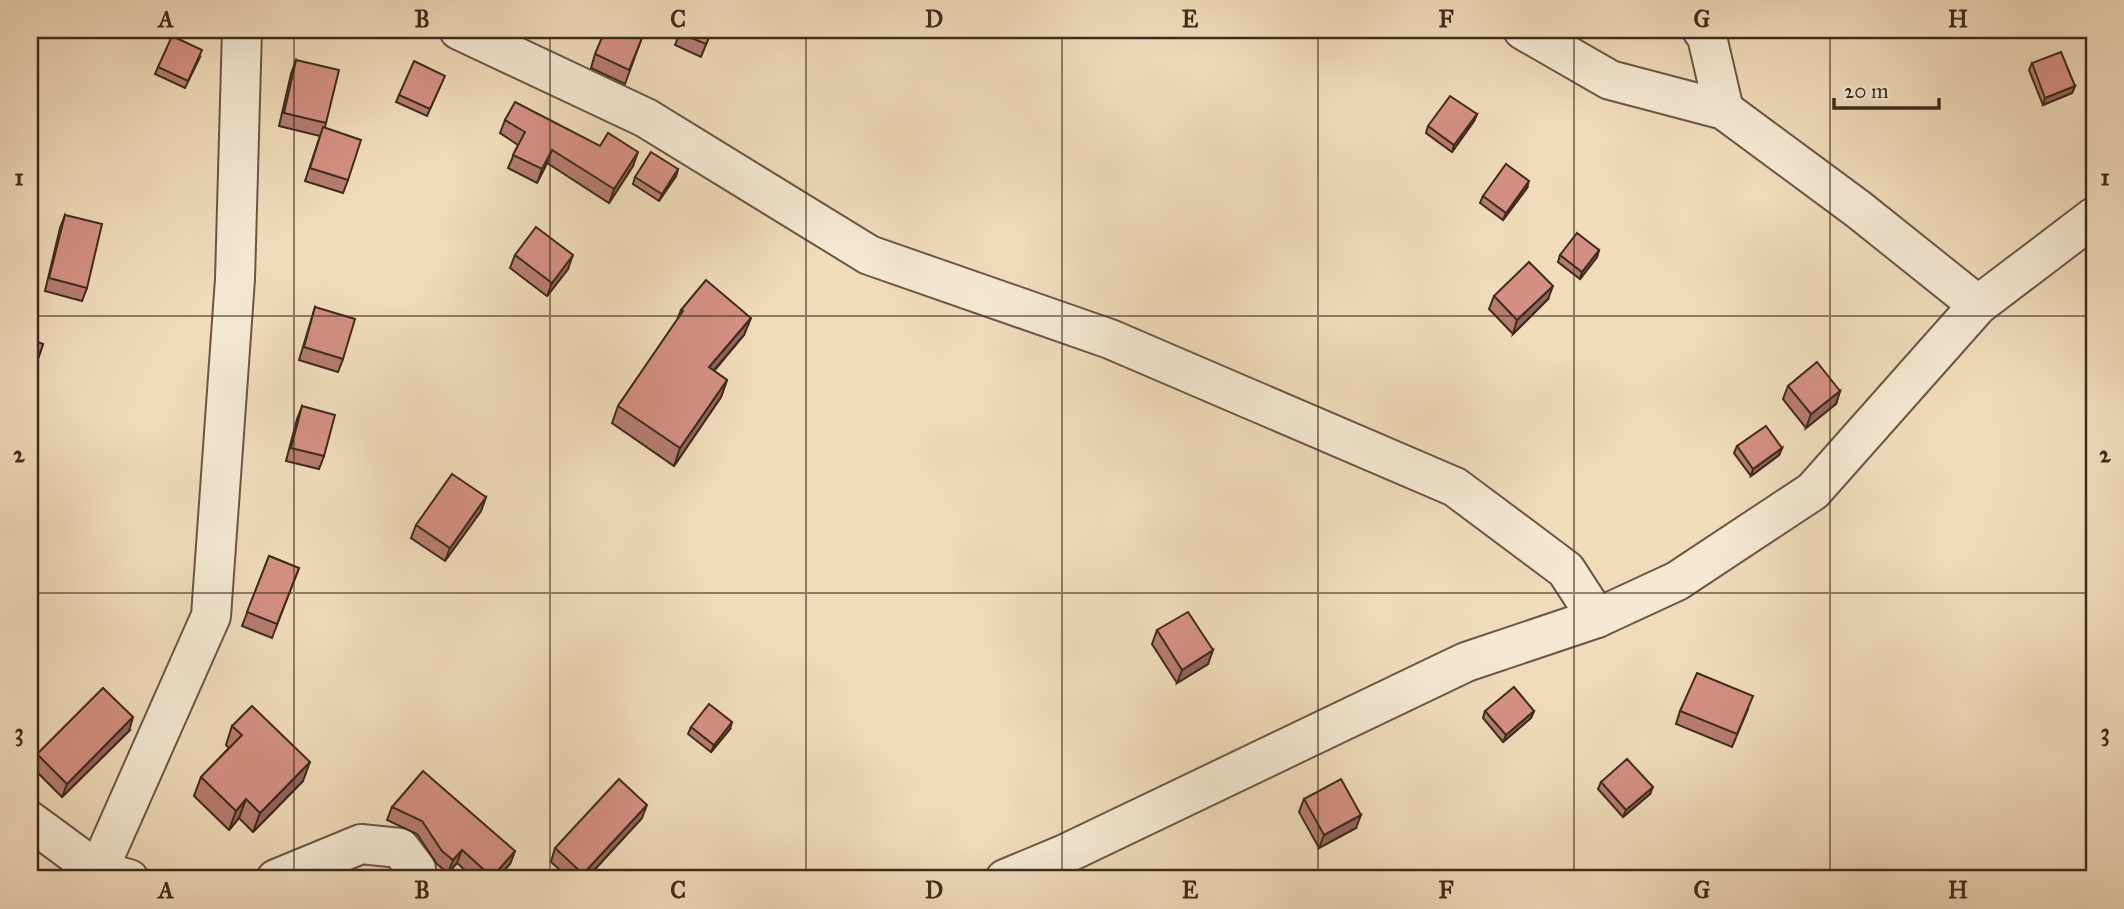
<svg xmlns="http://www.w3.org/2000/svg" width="2124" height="909" viewBox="0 0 2124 909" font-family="'IM FELL Great Primer',serif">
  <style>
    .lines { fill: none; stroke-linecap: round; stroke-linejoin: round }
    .minor-casing { stroke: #6b5744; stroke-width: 42 }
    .minor { stroke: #f5e8d3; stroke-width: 38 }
    .wall { fill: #b67c72; stroke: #3f2b1d; stroke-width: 2 }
    .shaded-wall { fill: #94655c; stroke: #3f2b1d; stroke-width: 2 }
    .building { fill: #d49084; stroke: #3f2b1d; stroke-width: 2 }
    .grid { fill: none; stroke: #3f2b1d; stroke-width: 2; stroke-opacity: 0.55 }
    .neatline { fill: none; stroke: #3f2b1d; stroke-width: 2.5 }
    .grid-label { font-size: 23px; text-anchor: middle; font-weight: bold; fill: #3f2b1d }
  </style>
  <rect width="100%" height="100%" fill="#f0dbbb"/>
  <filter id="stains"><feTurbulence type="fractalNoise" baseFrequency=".00286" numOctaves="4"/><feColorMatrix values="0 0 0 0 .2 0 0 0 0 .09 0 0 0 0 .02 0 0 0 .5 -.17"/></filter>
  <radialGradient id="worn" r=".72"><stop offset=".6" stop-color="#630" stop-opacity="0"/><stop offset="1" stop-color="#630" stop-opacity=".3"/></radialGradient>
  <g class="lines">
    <g class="minor-casing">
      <g id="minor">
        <polyline points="459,30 646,118 869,255 1110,339 1455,487 1566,570 1597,618"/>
        <polyline points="1523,30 1610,80 1724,110 1858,209 1978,305"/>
        <polyline points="1702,30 1707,37 1724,110"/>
        <polyline points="30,821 98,871 129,879"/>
        <polyline points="99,879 98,871 211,616 235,279 242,30"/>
        <polyline points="276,879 361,844 400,848 416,869 414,879"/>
        <polyline points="1005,879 1065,854 1466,662 1597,618 1677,581 1813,491 1978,305 2094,217"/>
      </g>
    </g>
    <use href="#minor" class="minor"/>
  </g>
  <g class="wall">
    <polygon points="681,30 712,30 701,57 675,45"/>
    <polygon points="643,35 625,84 591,68 595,54"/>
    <polygon points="200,57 185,88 155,74 158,67"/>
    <polygon points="296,60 326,123 325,127 348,180 343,193 305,181 320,136 279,126 291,74"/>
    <polygon points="2032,63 2075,86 2072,93 2043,105 2029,70"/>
    <polygon points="442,82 427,116 396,102 399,95"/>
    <polygon points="1477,114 1474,121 1452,152 1426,133 1428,126"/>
    <polygon points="505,120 633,166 609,203 547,163 537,183 508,168 518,145 500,133"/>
    <polygon points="678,169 676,176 659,201 633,184 635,177"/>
    <polygon points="1527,188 1503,220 1480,203 1483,196"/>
    <polygon points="65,215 87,288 82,301 45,291 60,228"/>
    <polygon points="1599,250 1597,257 1580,279 1558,262 1560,255"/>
    <polygon points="515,255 568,269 547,296 510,268"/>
    <polygon points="1494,296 1548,299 1513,334 1489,309"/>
    <polygon points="315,307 343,359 338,372 299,360"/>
    <polygon points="681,310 744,335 714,371 727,380 721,397 674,466 612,423 618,406 677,320"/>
    <polygon points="30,339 43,344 31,380 30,380"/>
    <polygon points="1788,386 1840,391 1836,404 1806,428 1783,399"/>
    <polygon points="302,406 324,456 319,469 286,461 297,419"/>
    <polygon points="1737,446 1782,448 1779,455 1751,476 1734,453"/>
    <polygon points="486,497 481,511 445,561 411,538 416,525"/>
    <polygon points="269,556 299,568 272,638 242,626"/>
    <polygon points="1157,630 1208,664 1177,683 1152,644"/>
    <polygon points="1748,709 1732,747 1676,724 1680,711"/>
    <polygon points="1485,711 1534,711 1531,718 1503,742 1483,718"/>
    <polygon points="232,726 303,781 253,832 239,818 229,830 194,796 201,777 229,748 226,745"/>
    <polygon points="691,727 730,729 711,752 688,734"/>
    <polygon points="129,731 62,797 32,767 37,754"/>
    <polygon points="1601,782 1650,794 1623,817 1598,789"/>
    <polygon points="1304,799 1356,828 1319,848 1299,812"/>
    <polygon points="392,807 515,851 510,864 496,879 475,879 457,863 448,873 437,864 417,834 387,820"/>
    <polygon points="642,818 586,879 570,879 551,862 555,848"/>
  </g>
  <g class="shaded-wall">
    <polygon points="2075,86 2072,93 2043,105 2045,98"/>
    <polygon points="1477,114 1474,121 1452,152 1454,145"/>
    <polygon points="552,150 547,163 537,183 542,169"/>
    <polygon points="638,152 633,166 609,203 614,189"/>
    <polygon points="678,169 676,176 659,201 662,194"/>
    <polygon points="1529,181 1527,188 1503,220 1506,213"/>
    <polygon points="1599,250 1597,257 1580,279 1582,272"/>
    <polygon points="573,255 568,269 547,296 552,283"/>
    <polygon points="1553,286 1548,299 1513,334 1517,320"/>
    <polygon points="751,318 744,335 702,384 709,367"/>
    <polygon points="727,380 721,397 674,466 680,448"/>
    <polygon points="1840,391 1836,404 1806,428 1811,414"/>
    <polygon points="1782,448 1779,455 1751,476 1753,469"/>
    <polygon points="486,497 481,511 445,561 450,548"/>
    <polygon points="1213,650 1208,664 1177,683 1182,670"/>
    <polygon points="1534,711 1531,718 1503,742 1506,735"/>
    <polygon points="133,717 129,731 62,797 67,784"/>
    <polygon points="732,722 730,729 711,752 714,745"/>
    <polygon points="310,762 303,781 253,832 260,813"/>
    <polygon points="1653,787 1650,794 1623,817 1626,810"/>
    <polygon points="246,799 239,818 229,830 236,811"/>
    <polygon points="647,805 642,818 586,879 581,879 583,874"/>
    <polygon points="1361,815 1356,828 1319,848 1324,835"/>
    <polygon points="462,850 457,863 448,873 453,860"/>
    <polygon points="515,851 510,864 496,879 491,879 492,877"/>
  </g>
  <g class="building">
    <polygon points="605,30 645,30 629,70 595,54"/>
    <polygon points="681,30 712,30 706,44 679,33"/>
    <polygon points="172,36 202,50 188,81 158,67"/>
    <polygon points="2061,52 2075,86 2045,98 2032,63"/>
    <polygon points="296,60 339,70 326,123 284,113"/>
    <polygon points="414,61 445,76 430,109 399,95"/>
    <polygon points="1450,96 1477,114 1454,145 1428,126"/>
    <polygon points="515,102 600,146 608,133 638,152 614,189 552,150 542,169 513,155 525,132 505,120"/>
    <polygon points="323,127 361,140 348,180 310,168"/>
    <polygon points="651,152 678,169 662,194 635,177"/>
    <polygon points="1506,164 1529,181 1506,213 1483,196"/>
    <polygon points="65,215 102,224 87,288 49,278"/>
    <polygon points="536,227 573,255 552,283 515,255"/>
    <polygon points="1577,233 1599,250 1582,272 1560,255"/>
    <polygon points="1529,262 1553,286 1517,320 1494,296"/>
    <polygon points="706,280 751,318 709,367 727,380 680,448 618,406 683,311 681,310"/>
    <polygon points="315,307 355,319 343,359 304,347"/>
    <polygon points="30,339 43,344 33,373 30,372"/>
    <polygon points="1817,362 1840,391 1811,414 1788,386"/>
    <polygon points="302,406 335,415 324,456 291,448"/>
    <polygon points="1766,426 1782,448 1753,469 1737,446"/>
    <polygon points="30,456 37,459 30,475"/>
    <polygon points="452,474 486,497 450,548 416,525"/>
    <polygon points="269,556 299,568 277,624 247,612"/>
    <polygon points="1188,612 1213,650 1182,670 1157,630"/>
    <polygon points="1697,673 1753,696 1737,734 1680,711"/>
    <polygon points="1514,687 1534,711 1506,735 1485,711"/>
    <polygon points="103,688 133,717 67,784 37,754"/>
    <polygon points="709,704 732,722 714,745 691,727"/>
    <polygon points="252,706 310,762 260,813 246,799 236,811 201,777 242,735 232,726"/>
    <polygon points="1627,759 1653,787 1626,810 1601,782"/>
    <polygon points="423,771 515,851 492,877 462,850 453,860 442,851 422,821 392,807"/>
    <polygon points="619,779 647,805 583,874 555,848"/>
    <polygon points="1341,779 1361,815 1324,835 1304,799"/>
  </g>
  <path class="grid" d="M294,30V879M550,30V879M806,30V879M1062,30V879M1318,30V879M1574,30V879M1830,30V879M30,316H2094M30,593H2094"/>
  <rect width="2124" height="909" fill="none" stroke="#f0dbbb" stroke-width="77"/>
  <path d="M1834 98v10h105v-10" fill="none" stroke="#3f2b1d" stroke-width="3.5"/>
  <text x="1844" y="98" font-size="21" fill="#3f2b1d" stroke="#f5e8d3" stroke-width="5" paint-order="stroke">20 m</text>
  <rect x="38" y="38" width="2048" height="832" class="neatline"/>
  <g class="grid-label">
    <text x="166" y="27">A</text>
    <text x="422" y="27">B</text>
    <text x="678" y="27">C</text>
    <text x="934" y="27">D</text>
    <text x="1190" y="27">E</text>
    <text x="1446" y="27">F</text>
    <text x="1702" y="27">G</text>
    <text x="1958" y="27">H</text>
    <text x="19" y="185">1</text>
    <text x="2105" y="185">1</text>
    <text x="19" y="462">2</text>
    <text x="2105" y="462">2</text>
    <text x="19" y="740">3</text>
    <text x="2105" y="740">3</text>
    <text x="166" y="898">A</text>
    <text x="422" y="898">B</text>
    <text x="678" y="898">C</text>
    <text x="934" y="898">D</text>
    <text x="1190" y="898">E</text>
    <text x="1446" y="898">F</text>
    <text x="1702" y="898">G</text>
    <text x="1958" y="898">H</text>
  </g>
  <rect width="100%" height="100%" filter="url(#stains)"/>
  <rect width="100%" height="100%" fill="url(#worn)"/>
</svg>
